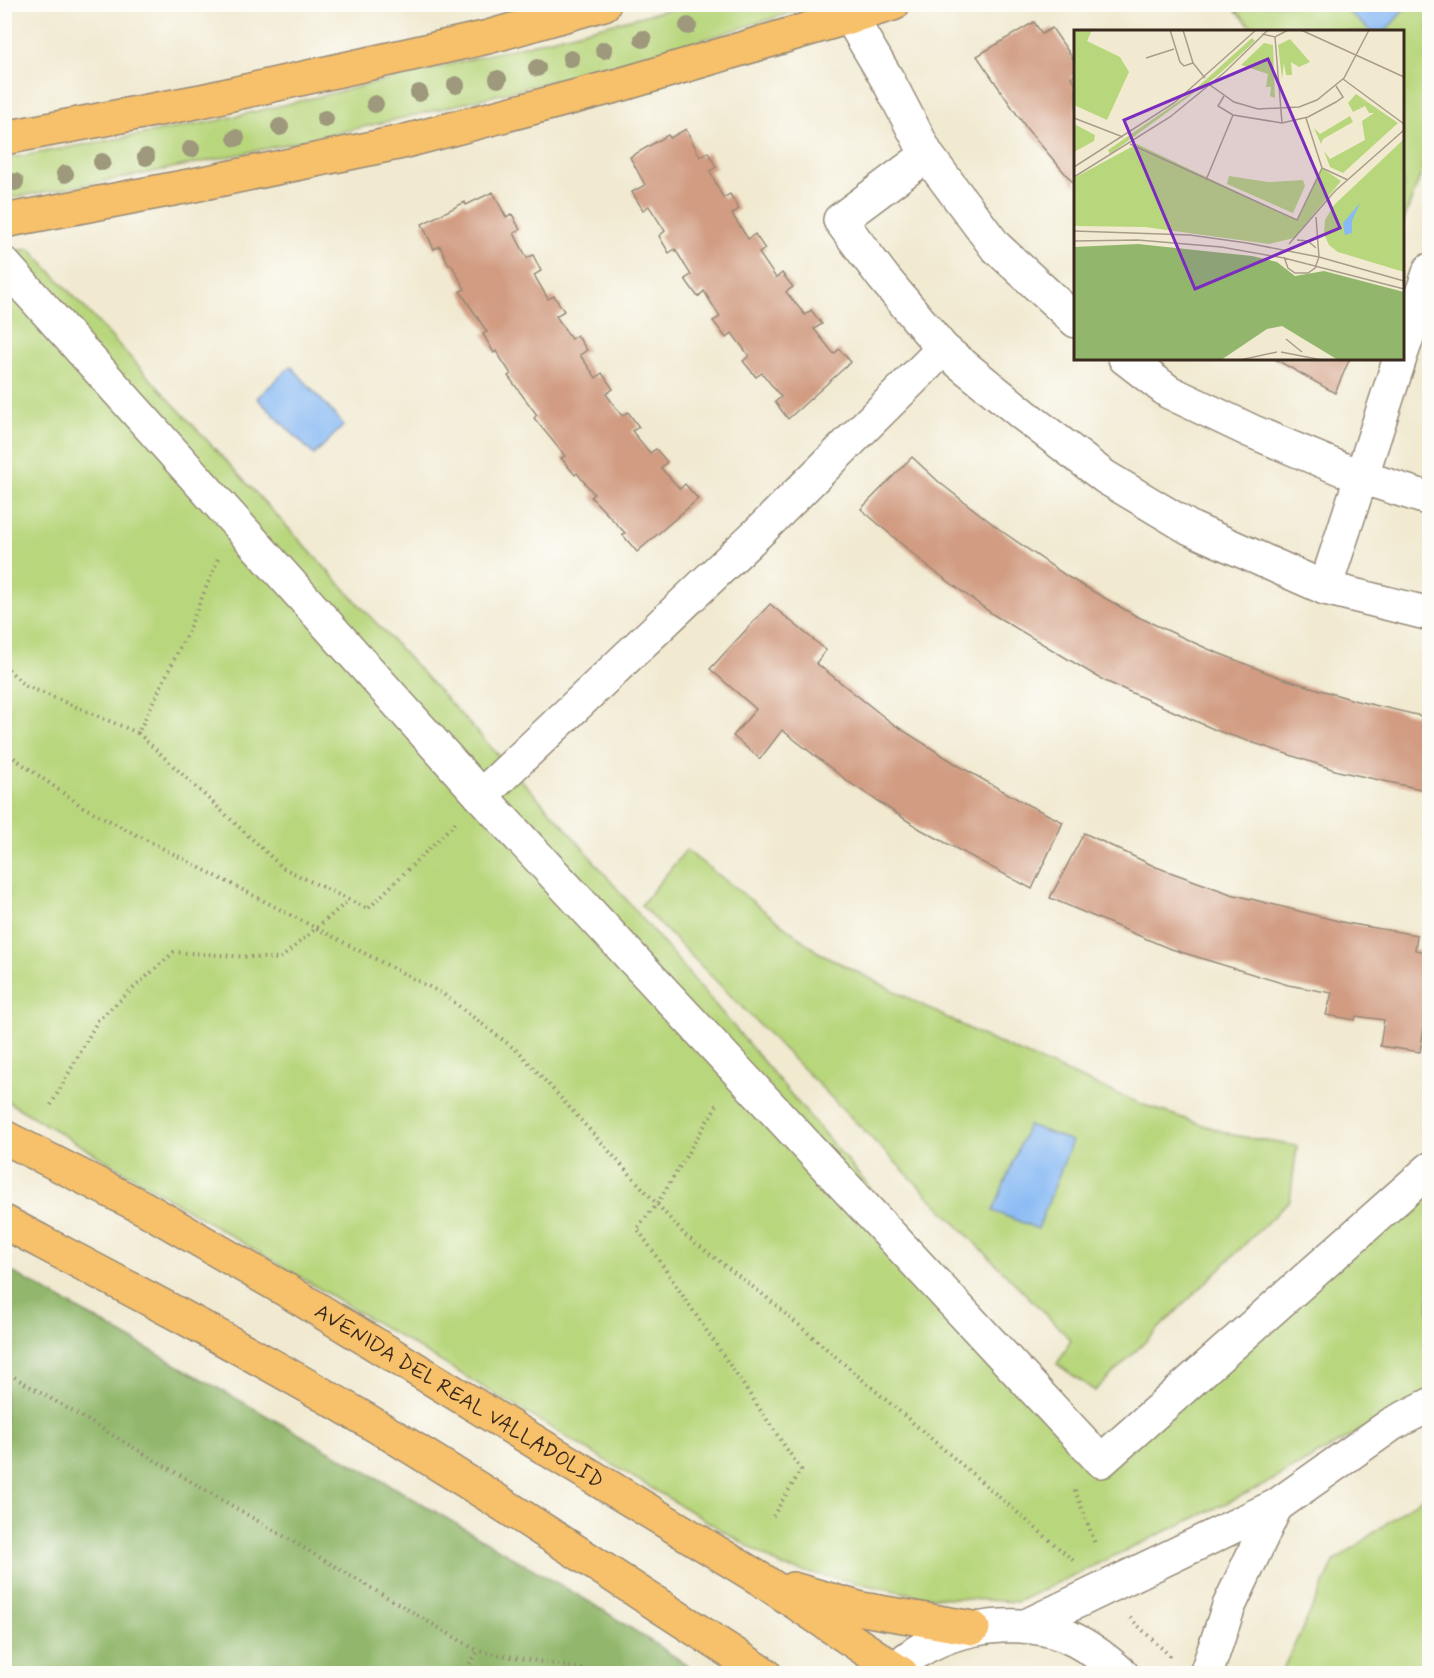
<svg xmlns="http://www.w3.org/2000/svg" width="1434" height="1678" viewBox="0 0 1434 1678" font-family="Mynerve,sans-serif">
  <style>
    .green { fill: #b8d67c; stroke: #7a804d; stroke-width: 1.5 }
    .forest { fill: #92b76c; stroke: #667045; stroke-width: 1.5 }
    .water { fill: #87b9f4; stroke: #617289; stroke-width: 1.5 }
    .building { fill: #d19c82 }
    .lines { fill: none; stroke-linecap: round; stroke-linejoin: round }
    .minor-casing { stroke: #968a78; stroke-width: 36 }
    .major-casing { stroke: #968a78; stroke-width: 36 }
    .highway-casing { stroke: #968a78; stroke-width: 36 }
    .path { stroke: #968a78; stroke-width: 4; stroke-dasharray: 1.5 4.5; stroke-linecap: butt }
    .minor { stroke: #fff; stroke-width: 33 }
    .major { stroke: #f7c06b; stroke-width: 33 }
    .highway { stroke: #f7c06b; stroke-width: 33 }
    .tree { fill: #9e987c }
    .labels { text-anchor: middle; stroke-width: 5; stroke-linejoin: round; paint-order: stroke }
    .street-label { font-size: 21px; fill: #3b2a1e; stroke: #fdfcf7 }
    .inset-road { fill: none; stroke: #a89d89; stroke-width: 1.5 }
    .view { fill: #7b2cbf; fill-opacity: 0.15; stroke: #7b2cbf; stroke-width: 3 }
    .inset-edge { fill: none; stroke: #3b2a1e; stroke-width: 3 }
  </style>
  <rect width="100%" height="100%" fill="#fdfcf7"/>
  <filter id="ink" filterUnits="userSpaceOnUse"><feTurbulence type="fractalNoise" baseFrequency=".0167" numOctaves="2"/><feDisplacementMap in="SourceGraphic" scale="12" xChannelSelector="R" yChannelSelector="G"/><feConvolveMatrix kernelMatrix="1 2 1 2 8 2 1 2 1" color-interpolation-filters="sRGB"/></filter>
  <filter id="wash" filterUnits="userSpaceOnUse"><feTurbulence type="fractalNoise" baseFrequency=".008" numOctaves="4" result="noise"/><feDisplacementMap in="SourceGraphic" scale="24" xChannelSelector="R" yChannelSelector="G"/><feGaussianBlur stdDeviation="1.35" result="paint"/><feColorMatrix in="noise" values="0 0 0 0 0 0 0 0 0 0 0 0 0 0 0 0 0 1.4 0 .05"/><feComposite in="paint" operator="in"/></filter>
  <g filter="url(#wash)">
    <rect width="100%" height="100%" fill="#f1ead1"/>
    <g class="green">
      <path d="M686,5H817C752,24 687,46 621,63C418,117 212,164 5,199V159L216,121L396,78Z"/>
      <polygon points="1231,5 1429,5 1429,153 1403,222 1402,32 1255,31"/>
      <polygon points="30,249 565,827 1100,1460 1429,1169 1429,1392 1264,1485 1017,1602 920,1596 783,1567 5,1100 4,252"/>
      <polygon points="686,850 818,952 989,1039 1141,1104 1233,1135 1297,1146 1290,1200 1095,1391 1057,1364 1071,1340 641,905"/>
      <polygon points="1429,1492 1429,1673 1281,1673 1335,1561"/>
    </g>
    <polygon class="forest" points="5,1268 395,1488 598,1607 700,1673 5,1673"/>
    <g class="water">
      <polygon points="1340,5 1408,5 1385,32 1371,31"/>
      <polygon points="291,366 344,425 314,455 257,398"/>
      <polygon points="1028,1125 1072,1141 1038,1229 993,1211"/>
    </g>
    <g id="blocks">
      <g class="building">
        <polygon points="1034,22 1042,34 1052,28 1076,63 1076,75 1071,77 1076,83 1076,186 1027,129 977,56"/>
        <polygon points="686,129 700,157 708,152 716,167 710,171 723,198 730,194 739,209 732,214 748,239 755,234 765,249 759,253 776,278 782,273 793,287 786,292 805,315 811,310 822,324 814,329 834,354 839,349 851,362 788,419 775,402 781,397 762,373 756,377 743,361 749,356 732,333 726,338 713,321 720,317 704,291 698,297 685,279 691,275 675,249 669,253 659,236 665,231 649,206 643,210 632,192 645,185 630,157 668,135 670,138"/>
        <polygon points="493,192 506,217 512,214 520,230 514,233 527,258 533,255 541,271 534,275 548,299 554,296 564,311 556,316 571,339 577,335 587,350 580,355 596,378 602,373 613,389 606,394 622,416 628,412 639,427 632,431 650,453 656,449 667,462 661,468 680,489 685,484 698,499 637,552 622,534 625,533 591,497 594,494 577,473 575,475 561,458 565,456 534,418 537,415 508,376 511,374 496,351 494,353 483,334 487,332 460,291 465,289 451,264 449,265 440,246 434,249 422,224 465,202 466,205"/>
        <polygon points="1273,358 1350,358 1335,393"/>
        <polygon points="912,457 940,483 1003,532 1068,577 1136,616 1208,649 1281,678 1357,701 1430,718 1430,791 1338,771 1218,731 1103,680 994,615 926,565 861,509"/>
        <polygon points="770,604 826,650 816,663 893,724 959,766 1028,805 1063,822 1032,889 920,829 850,783 782,730 760,759 733,736 756,709 710,669"/>
        <polygon points="1084,833 1156,867 1231,894 1346,923 1417,935 1415,950 1430,953 1430,991 1420,1052 1380,1046 1384,1020 1356,1016 1355,1020 1326,1015 1332,993 1288,985 1168,948 1050,898"/>
      </g>
    </g>
  </g>
  <g filter="url(#ink)">
    <use href="#blocks" fill-opacity="0" stroke="#968a78" stroke-width="1.5"/>
    <g class="lines">
      <g class="minor-casing">
        <g id="minor">
          <polyline points="851,18 890,84 927,155 995,246 1076,321"/>
          <polyline points="927,155 840,220 883,277 943,349 1024,415 1105,477 1190,528 1325,588 1430,614"/>
          <polyline points="4,264 481,796 1101,1461 1430,1169"/>
          <polyline points="1402,352 1430,270"/>
          <polyline points="1125,358 1169,392 1251,431 1361,477 1430,499"/>
          <polyline points="1325,588 1400,358"/>
          <polyline points="481,796 764,527 943,349"/>
          <polyline points="1026,1626 1276,1506 1392,1424 1430,1405"/>
          <path d="M892,1674C928,1629 1013,1614 1064,1635C1086,1644 1104,1658 1122,1674"/>
          <polyline points="1206,1674 1229,1606 1276,1506"/>
        </g>
      </g>
      <g class="major-casing">
        <g id="major">
          <polyline points="4,138 201,101 488,37 604,4"/>
          <polyline points="4,221 189,186 402,142 623,84 893,4"/>
        </g>
      </g>
      <g class="highway-casing">
        <g id="highway">
          <path id="s1" d="M4,1137L144,1208L286,1290L762,1580L902,1674"/>
          <path d="M4,1222C125,1286 246,1349 363,1418C499,1499 631,1588 765,1674"/>
          <polyline points="793,1589 862,1609 973,1628"/>
        </g>
      </g>
      <g class="path">
        <polyline points="4,665 24,685 138,733 188,631 218,559"/>
        <polyline points="138,733 283,868 368,909 456,822"/>
        <polyline points="4,751 83,807 443,994 520,1053 685,1235 766,1297 1074,1561"/>
        <polyline points="51,1105 98,1020 174,952 280,959 349,900"/>
        <polyline points="717,1105 657,1204 637,1228 801,1470 773,1516"/>
        <polyline points="4,1371 478,1651"/>
        <polyline points="1075,1490 1096,1546"/>
        <polyline points="1130,1618 1172,1658"/>
        <polyline points="463,1674 478,1651 612,1674"/>
        <polyline points="1276,1674 1281,1671 1293,1674"/>
      </g>
      <use href="#minor" class="minor"/>
      <use href="#major" class="major"/>
      <use href="#highway" class="highway"/>
    </g>
    <g class="tree">
      <circle cx="688" cy="26" r="9"/>
      <circle cx="643" cy="39" r="9"/>
      <circle cx="604" cy="50" r="9"/>
      <circle cx="571" cy="59" r="9"/>
      <circle cx="537" cy="68" r="9"/>
      <circle cx="498" cy="79" r="9"/>
      <circle cx="456" cy="85" r="9"/>
      <circle cx="419" cy="93" r="9"/>
      <circle cx="375" cy="104" r="9"/>
      <circle cx="325" cy="119" r="9"/>
      <circle cx="280" cy="127" r="9"/>
      <circle cx="236" cy="138" r="9"/>
      <circle cx="191" cy="149" r="9"/>
      <circle cx="146" cy="157" r="9"/>
      <circle cx="102" cy="162" r="9"/>
      <circle cx="65" cy="174" r="9"/>
      <circle cx="15" cy="182" r="9"/>
    </g>
  </g>
  <g class="labels">
    <g class="street-label">
      <text dy="7" stroke="none"><textPath href="#s1" startOffset="524">AVENIDA DEL REAL VALLADOLID</textPath></text>
    </g>
  </g>
  <g transform="translate(1074 30)">
    <rect width="330" height="330" fill="#f1ead1"/>
    <path d="M0,0H18L13,11L46,27L55,42L33,90L0,75ZM178,8L181,11L143,46L36,124L34,120L117,63ZM216,9L236,32L225,37L217,32L218,45H212L210,33L208,49L204,15ZM190,13L199,15L201,68L196,66L197,57H192L194,44L167,35ZM282,64L324,93L269,143L256,137L250,121L256,129L291,110L288,91L300,83H295L291,76L279,82L274,73ZM276,86L279,92L249,109L247,114L240,98L246,104ZM0,94L21,105L20,111L0,122ZM330,109V242L264,222L255,215L250,204L251,190L260,175ZM63,114L223,190L248,138L267,151L220,208L195,214L71,197L0,196V148ZM155,146L194,152L229,150L231,156L219,183L153,154Z" fill="#b8d67c"/>
    <path d="M64,214L178,226L203,232L221,246L250,241L330,262V330H264L208,296L193,299L147,330H0V217Z" fill="#92b76c"/>
    <path d="M286,173L278,191V203L271,205L269,193Z" fill="#87b9f4"/>
    <path class="inset-road" d="M96,0L106,32L110,36L119,33M109,0L119,33L131,48M227,0L330,47M188,4L201,7L214,0M201,7L208,93M72,28L100,19M269,49L330,94M136,55L160,72L184,79L225,77L243,70L270,48L295,0M150,66L144,76L159,85L208,93L234,87L262,72L269,67L262,56M0,88L49,107M56,114L223,190L248,138L232,88M0,137L100,73L182,0M248,138L274,150M0,147L96,87L151,42L194,0M132,150L159,85M0,201L116,205L173,213L245,227L330,251M223,210L234,211L242,218M0,211L64,210L147,217L210,228L330,259M215,214L261,161L330,100M210,227L214,238L221,243H234L241,238L245,227L242,187M212,309L228,322M207,322L248,330M166,330L203,322"/>
    <path class="view" d="M194,29L266,198L121,259L50,90Z"/>
    <rect width="330" height="330" class="inset-edge"/>
  </g>
  <rect width="1434" height="1678" fill="none" stroke="#fdfcf7" stroke-width="24"/>
</svg>
